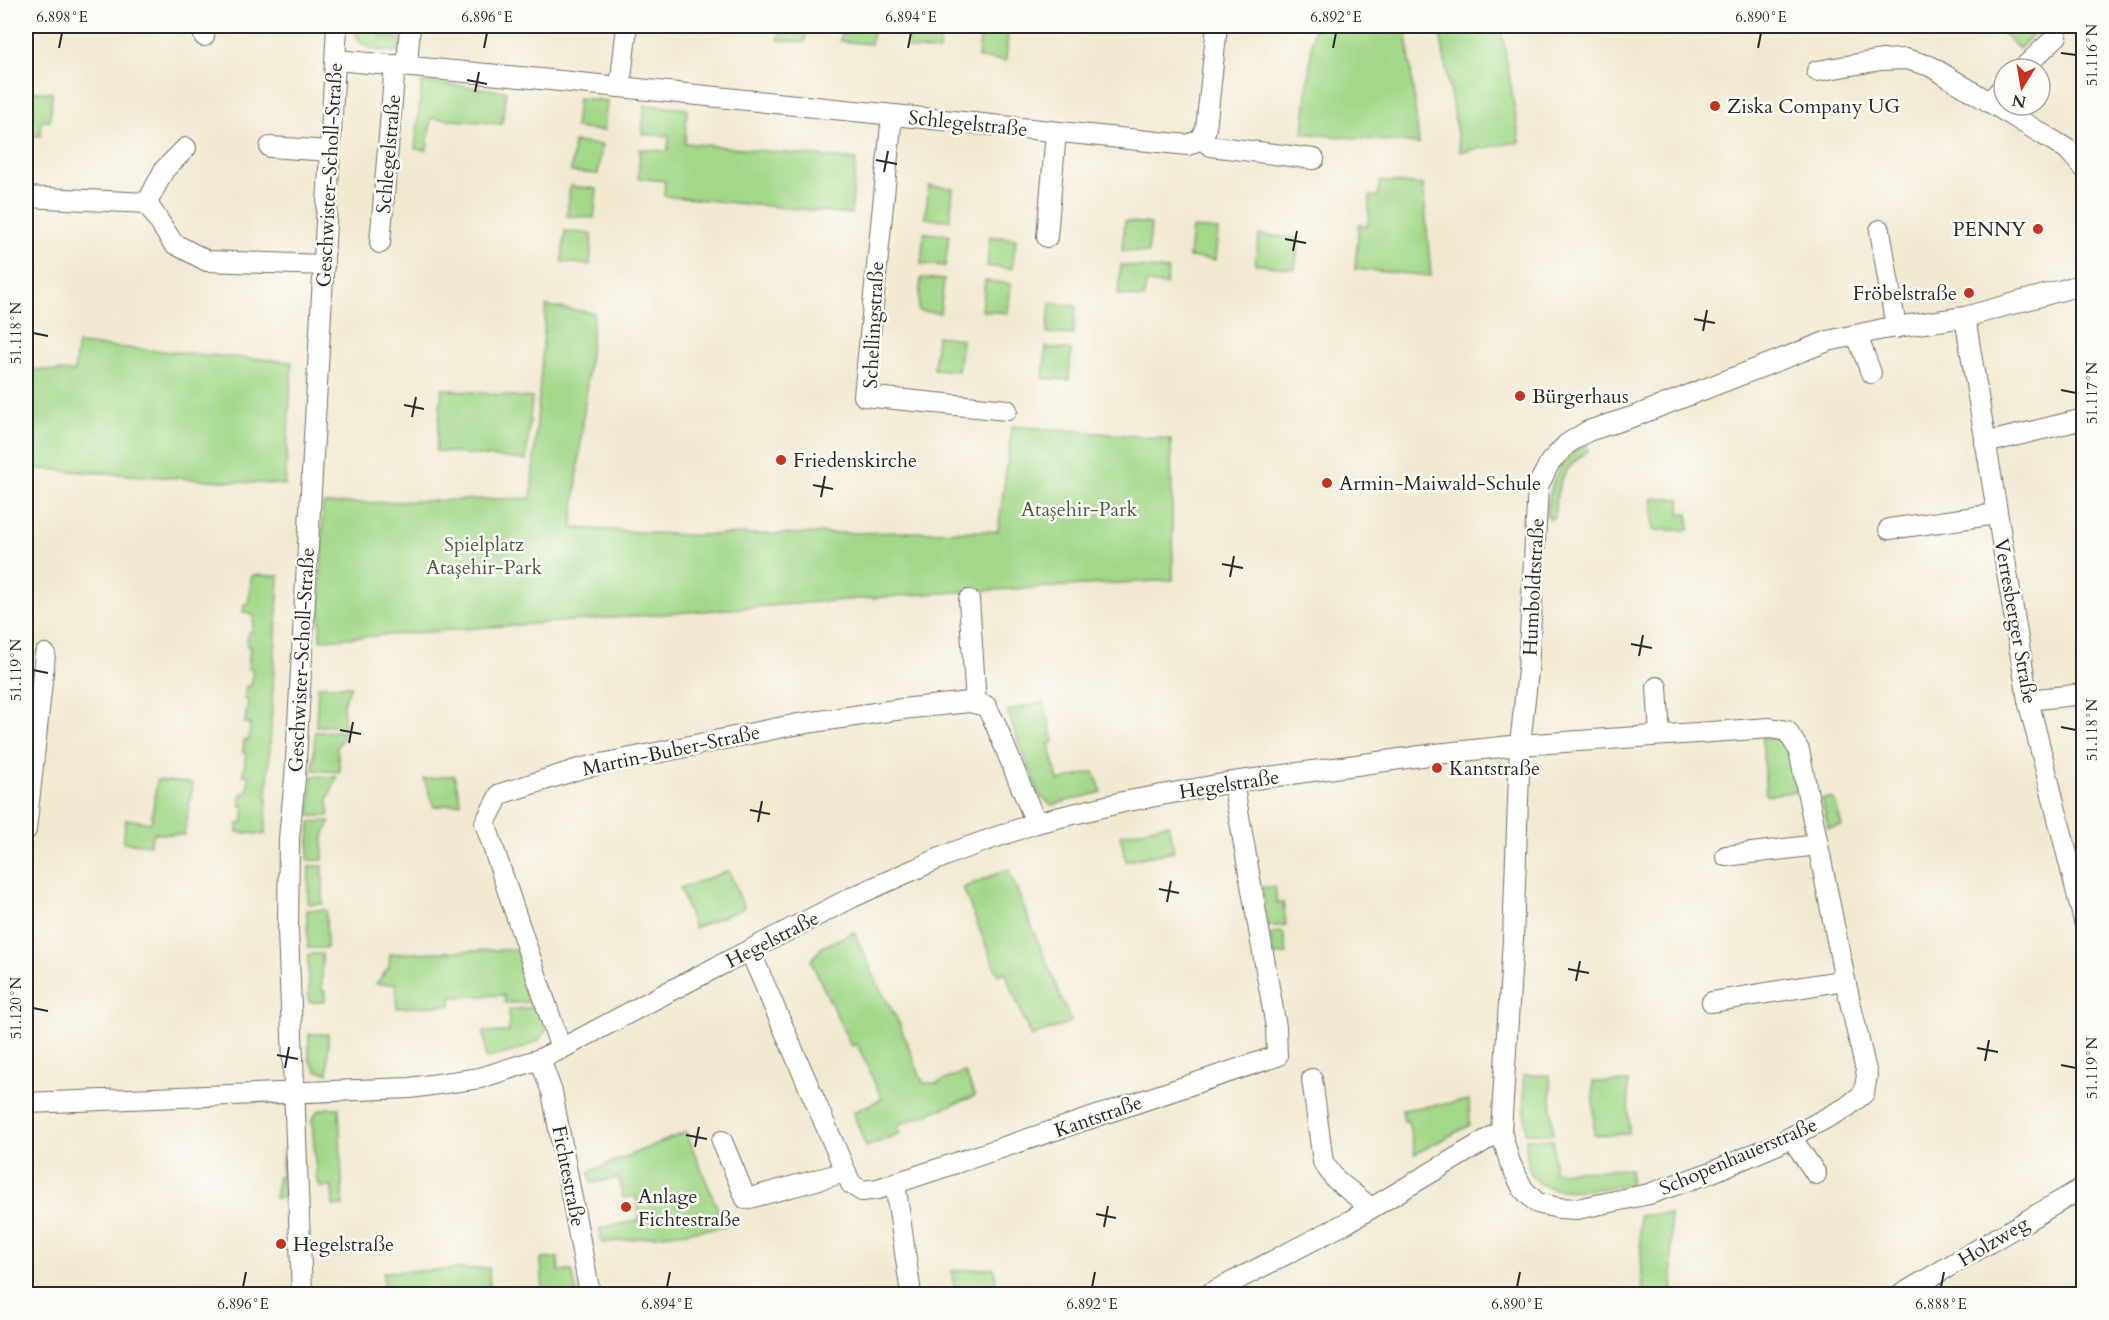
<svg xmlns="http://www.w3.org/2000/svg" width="2109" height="1320" viewBox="0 0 2109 1320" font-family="Cardo,serif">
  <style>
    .green { fill: #a3d889; stroke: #67825a; stroke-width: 1.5 }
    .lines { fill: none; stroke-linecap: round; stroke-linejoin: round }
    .minor-casing { stroke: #716e65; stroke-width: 22 }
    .minor { stroke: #fff; stroke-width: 20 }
    .ticks { fill: none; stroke: #2b2b2b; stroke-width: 2 }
    .poi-dot { fill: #c8321e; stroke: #fdfcf7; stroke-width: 2 }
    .labels { text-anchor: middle; stroke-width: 5; stroke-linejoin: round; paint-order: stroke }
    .poi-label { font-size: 20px; fill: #2b2b2b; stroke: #fdfcf7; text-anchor: start }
    .street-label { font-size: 20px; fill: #2b2b2b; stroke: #fdfcf7 }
    .park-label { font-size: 20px; fill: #4f5f47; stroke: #fdfcf7 }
    .neatline { fill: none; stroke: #2b2b2b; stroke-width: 2 }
    .ticks-label { font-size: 15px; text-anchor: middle; fill: #2b2b2b }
  </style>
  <rect width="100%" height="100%" fill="#fdfcf7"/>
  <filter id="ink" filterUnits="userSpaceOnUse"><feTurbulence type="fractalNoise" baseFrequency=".0167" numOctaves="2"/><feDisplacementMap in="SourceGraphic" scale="12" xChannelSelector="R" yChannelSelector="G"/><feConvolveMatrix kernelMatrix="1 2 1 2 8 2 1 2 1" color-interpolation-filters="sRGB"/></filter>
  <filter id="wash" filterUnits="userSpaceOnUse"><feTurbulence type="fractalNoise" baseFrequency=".008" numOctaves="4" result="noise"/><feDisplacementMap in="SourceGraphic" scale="24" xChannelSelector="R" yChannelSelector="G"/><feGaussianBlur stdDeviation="1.35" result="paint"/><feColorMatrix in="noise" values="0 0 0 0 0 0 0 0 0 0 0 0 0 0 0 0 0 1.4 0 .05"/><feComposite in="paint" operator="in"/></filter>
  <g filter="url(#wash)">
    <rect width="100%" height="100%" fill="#f2e9d1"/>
    <g class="green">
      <path d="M355,26H381L380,36L402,39L401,52C381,50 354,52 355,26Z"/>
      <polygon points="780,26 807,26 805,42 779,40"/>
      <polygon points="842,26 873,26 871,44 840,41"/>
      <polygon points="910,26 941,26 939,51 907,48"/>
      <polygon points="1314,26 1406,26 1419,144 1303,133"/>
      <polygon points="1439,26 1501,26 1520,142 1460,152"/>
      <polygon points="1995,26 2041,26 2019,49"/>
      <polygon points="981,29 1008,32 1006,61 978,58"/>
      <polygon points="422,82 506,91 502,124 431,118 427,150 415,149"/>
      <polygon points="28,91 52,93 50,121 41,121 40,136 26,135 26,93"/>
      <polygon points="578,98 607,101 604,131 575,128"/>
      <polygon points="645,105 687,109 685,143 856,160 851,214 664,196 665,181 638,178 640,149 668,151 669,136 642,134"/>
      <polygon points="574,142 602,145 598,174 571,172"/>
      <polygon points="1380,181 1423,185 1431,276 1355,269 1359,225 1368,226 1370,196 1378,197"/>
      <polygon points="570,186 597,189 594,218 567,216"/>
      <polygon points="929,186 953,188 950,220 925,218"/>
      <polygon points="1125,221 1151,224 1148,253 1122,250"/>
      <polygon points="1192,228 1218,230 1215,260 1189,257"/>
      <polygon points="565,231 592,234 590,265 562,262"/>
      <polygon points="924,233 949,235 945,266 921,264"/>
      <polygon points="1259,235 1299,238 1295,269 1255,264"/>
      <polygon points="990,236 1016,239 1012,269 987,266"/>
      <polygon points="1121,265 1168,270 1166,285 1146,283 1144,298 1118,295"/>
      <polygon points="921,278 944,280 940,313 918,311"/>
      <polygon points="985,281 1011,284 1008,313 982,311"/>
      <polygon points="1050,303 1076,306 1073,335 1047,333"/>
      <polygon points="546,306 594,313 572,528 688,535 998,531 1012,426 1171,439 1173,580 925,594 320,640 323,504 531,498"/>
      <polygon points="937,336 962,339 958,371 934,369"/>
      <polygon points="78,344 292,362 285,485 26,468 26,369 74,372"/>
      <polygon points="1046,347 1071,350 1069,380 1043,378"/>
      <polygon points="442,389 532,398 526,460 436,451"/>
      <path d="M1586,444L1588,451C1560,469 1557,486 1554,517L1550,519L1546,514C1551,484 1556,460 1586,444Z"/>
      <polygon points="1653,498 1680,499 1680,513 1688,513 1689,530 1653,530"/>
      <polygon points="252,575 279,576 265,835 237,832 238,823 243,823 245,806 240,806 242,793 247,793 249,776 243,775 246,754 243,753 244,740 249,740 250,724 245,723 248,700 244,699 246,686 251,686 253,670 248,669 250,647 247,646 248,632 252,632 254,616 251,616 251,613 243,612 244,604 248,604"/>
      <polygon points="318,686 351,686 343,703 344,726 316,726"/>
      <polygon points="1044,702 1054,742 1049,743 1058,781 1094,772 1102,792 1052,805 1040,796 1007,711"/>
      <polygon points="343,731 343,736 337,748 340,772 313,770 315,732"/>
      <path d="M1762,738C1767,738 1773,737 1777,738C1795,743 1795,776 1799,791L1766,795Z"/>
      <polygon points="454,775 461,803 434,807 424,779"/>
      <polygon points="312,776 337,777 328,799 329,816 310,816"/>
      <polygon points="157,780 193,783 184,835 154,833 149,845 123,842 126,819 151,823"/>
      <polygon points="1830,798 1835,801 1842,826 1828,828 1822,799"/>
      <polygon points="330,821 323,839 323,860 308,860 310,822"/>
      <polygon points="1168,824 1174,851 1126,861 1120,835"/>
      <polygon points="309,866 323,866 323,904 308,904"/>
      <polygon points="1008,869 1071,1022 1031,1037 1005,972 998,975 963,888"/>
      <polygon points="729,871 744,908 694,928 680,888"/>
      <polygon points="1262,887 1275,887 1277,903 1283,902 1286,925 1268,927"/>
      <polygon points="307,910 326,910 327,948 308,948"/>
      <polygon points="854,932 877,983 899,1023 923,1083 937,1083 965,1072 975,1096 898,1125 900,1133 866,1147 853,1112 882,1099 857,1044 851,1046 811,961 822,947"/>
      <polygon points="1283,932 1287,954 1273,955 1270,933"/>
      <polygon points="522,949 538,1002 505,1003 504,995 451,997 451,1005 397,1008 396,984 376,984 389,967 390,954"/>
      <polygon points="308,954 322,954 322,991 325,991 325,1002 309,1002"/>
      <path d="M540,1006C542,1012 547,1022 546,1028C544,1047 501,1054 486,1059L484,1032H509V1010Z"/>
      <polygon points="309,1034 328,1034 328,1073 317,1071 309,1059"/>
      <polygon points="1523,1075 1550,1075 1553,1134 1526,1133"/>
      <polygon points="1593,1082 1628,1082 1629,1134 1594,1135"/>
      <polygon points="1469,1100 1470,1125 1415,1154 1408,1121 1404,1121 1402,1110"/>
      <polygon points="327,1108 339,1108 343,1206 333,1206 332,1187 320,1187 320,1183 317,1183 312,1119 318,1111"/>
      <polygon points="686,1132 725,1227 602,1243 600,1228 640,1220 636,1196 623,1198 619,1178 592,1183 589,1172"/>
      <path d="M1526,1139L1553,1140L1554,1172L1630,1169V1184C1604,1187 1550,1201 1532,1176C1526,1166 1527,1150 1526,1139Z"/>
      <polygon points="284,1147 286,1198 275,1198 278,1177 281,1175"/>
      <polygon points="1670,1214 1673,1294 1643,1294 1639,1215"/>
      <polygon points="558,1258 559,1271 572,1271 577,1294 543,1294 541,1259"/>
      <polygon points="489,1268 490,1294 384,1294 383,1272"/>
      <polygon points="994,1268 998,1294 955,1294 952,1271"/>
    </g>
  </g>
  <g filter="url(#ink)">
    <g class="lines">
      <g class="minor-casing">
        <g id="minor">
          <polyline points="204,36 205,26"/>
          <polyline points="336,60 531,78 1188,145 1201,139 1206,129 1217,26"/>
          <polyline points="407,66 410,26"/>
          <polyline points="2022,69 2057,36"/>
          <polyline points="1817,71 1881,60 1906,59 1930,66 2067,149 2084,168"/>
          <polyline points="620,87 627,26"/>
          <polyline points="1989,102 2004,86"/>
          <polyline points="892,115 864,396 1007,410"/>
          <polyline points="1201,139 1211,146 1314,159"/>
          <polyline points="270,147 330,151"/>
          <polyline points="26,197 147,203 173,243 207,261 324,265"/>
          <polyline points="147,203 164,170 186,148"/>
          <polyline points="1880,230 1896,328"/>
          <polyline points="1047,237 1056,132"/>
          <polyline points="380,243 395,65"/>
          <polyline points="1965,317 2028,700 2084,921"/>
          <polyline points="1857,335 1871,373"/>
          <polyline points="1985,443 2084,419"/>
          <polyline points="1889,529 1997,514"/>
          <polyline points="969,600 976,703"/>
          <polyline points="1657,687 1660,735"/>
          <polyline points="2028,700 2084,694"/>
          <polyline points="26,830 45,654"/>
          <polyline points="1726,856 1818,845"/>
          <polyline points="750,951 851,1184 862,1191 878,1189 1277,1056 1276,1027 1233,782"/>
          <polyline points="1712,1002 1845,980"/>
          <polyline points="561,1049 485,823 500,794 582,768 793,725 902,709 969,702 986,706 995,723 1036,823"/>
          <polyline points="540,1059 552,1092 590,1294"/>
          <polyline points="1312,1079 1323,1162 1335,1179 1371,1208"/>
          <polyline points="26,1103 410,1088 480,1078 540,1059 561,1049 668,992 853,897 904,874 954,852 1036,823 1123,802 1233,782 1436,754 1520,745 1770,728 1787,731 1799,750 1845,980 1867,1075 1864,1093 1847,1107 1778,1144 1712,1172 1649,1194 1577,1209 1559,1208 1537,1203 1523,1189 1510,1163 1501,1131"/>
          <polyline points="1791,1137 1816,1174"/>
          <polyline points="722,1141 746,1199 846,1172"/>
          <polyline points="895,1183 910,1287"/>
          <polyline points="302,1294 288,930 289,838 295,778 337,26"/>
          <polyline points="1209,1294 1348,1222 1501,1131 1513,939 1520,745 1528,671 1538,486 1550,462 1567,444 1588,431 1635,416 1828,341 1883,329 1965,317 2084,284"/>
          <polyline points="1902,1294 2084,1187"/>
        </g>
      </g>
      <use href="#minor" class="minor"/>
    </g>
  </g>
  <path class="ticks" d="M59,48L62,33M484,48L487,33M908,48L911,33M1333,48L1336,33M1758,48L1761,33M2061,53L2076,55M467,80L487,84M475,92L479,72M876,160L897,164M884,172L888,151M1285,239L1306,243M1293,251L1297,231M1694,319L1715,323M1703,331L1707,310M33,333L48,336M2061,390L2076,393M404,405L424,409M412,417L416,397M813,485L833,489M821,497L825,476M1222,564L1243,568M1230,577L1234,556M1631,644L1652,648M1639,656L1643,635M33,670L48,673M2061,727L2076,730M340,730L361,734M349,743L353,722M750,810L770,814M758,822L762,801M1159,889L1179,893M1167,902L1171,881M1568,969L1589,973M1576,981L1580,961M33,1008L48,1011M1977,1048L1998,1052M277,1055L298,1059M1985,1061L1989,1040M2061,1065L2076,1068M285,1068L289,1047M686,1135L707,1139M695,1147L699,1127M1096,1214L1116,1218M1104,1227L1108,1206M243,1287L246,1272M667,1287L670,1272M1092,1287L1095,1272M1517,1287L1520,1272M1941,1287L1944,1272"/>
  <g class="poi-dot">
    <circle cx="1715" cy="106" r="6"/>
    <circle cx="2038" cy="229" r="6"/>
    <circle cx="1969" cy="293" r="6"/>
    <circle cx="1520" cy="396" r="6"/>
    <circle cx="781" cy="460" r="6"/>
    <circle cx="1327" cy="483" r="6"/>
    <circle cx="1437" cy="768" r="6"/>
    <circle cx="626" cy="1207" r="6"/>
    <circle cx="281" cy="1244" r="6"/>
  </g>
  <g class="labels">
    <g class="poi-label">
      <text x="1727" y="113">Ziska Company UG</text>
      <text x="2026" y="236" text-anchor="end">PENNY</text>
      <text x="1957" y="300" text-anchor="end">Fröbelstraße</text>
      <text x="1532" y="403">Bürgerhaus</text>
      <text x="793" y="467">Friedenskirche</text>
      <text x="1339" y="490">Armin-Maiwald-Schule</text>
      <text x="1449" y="775">Kantstraße</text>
      <text x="638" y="1203">Anlage<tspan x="638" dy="23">Fichtestraße</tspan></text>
      <text x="293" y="1251">Hegelstraße</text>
    </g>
    <g class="street-label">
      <text transform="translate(968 123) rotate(6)" y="7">Schlegelstraße</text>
      <text transform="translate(388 154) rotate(-85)" y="7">Schlegelstraße</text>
      <text transform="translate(329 175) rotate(-87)" y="7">Geschwister-Scholl-Straße</text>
      <text transform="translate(873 325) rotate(-87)" y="7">Schellingstraße</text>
      <text transform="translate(1533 587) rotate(-87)" y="7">Humboldtstraße</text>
      <text transform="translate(2016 621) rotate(80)" y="7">Verresberger Straße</text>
      <text transform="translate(301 660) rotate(-87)" y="7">Geschwister-Scholl-Straße</text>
      <text transform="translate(671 750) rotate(-12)" y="7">Martin-Buber-Straße</text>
      <text transform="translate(1229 784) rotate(-9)" y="7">Hegelstraße</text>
      <text transform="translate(772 939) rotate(-27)" y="7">Hegelstraße</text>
      <text transform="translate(1098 1116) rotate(-19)" y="7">Kantstraße</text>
      <text transform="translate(1738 1156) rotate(-23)" y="7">Schopenhauerstraße</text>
      <text transform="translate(569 1176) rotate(79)" y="7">Fichtestraße</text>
      <text transform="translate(1993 1241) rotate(-31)" y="7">Holzweg</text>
    </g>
    <g class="park-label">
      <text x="1079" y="516">Ataşehir-Park</text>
      <text x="484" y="551">Spielplatz<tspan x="484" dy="23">Ataşehir-Park</tspan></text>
    </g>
  </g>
  <rect width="2109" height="1320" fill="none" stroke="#fdfcf7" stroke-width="66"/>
  <g transform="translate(2022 87) rotate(191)"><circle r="28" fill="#fdfcf7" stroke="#a9a8a5" stroke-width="1.5"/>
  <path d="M0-4.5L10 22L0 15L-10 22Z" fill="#c8321e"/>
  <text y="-9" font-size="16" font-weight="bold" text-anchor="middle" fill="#2b2b2b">N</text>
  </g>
  <rect x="33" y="33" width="2043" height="1254" class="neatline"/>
  <g class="ticks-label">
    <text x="62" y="22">6.898°E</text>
    <text x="487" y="22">6.896°E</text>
    <text x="911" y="22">6.894°E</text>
    <text x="1336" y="22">6.892°E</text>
    <text x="1761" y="22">6.890°E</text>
    <text transform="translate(2092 55) rotate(-90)" y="5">51.116°N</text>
    <text transform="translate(16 333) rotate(-90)" y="5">51.118°N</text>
    <text transform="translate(2092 393) rotate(-90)" y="5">51.117°N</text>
    <text transform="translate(16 670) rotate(-90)" y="5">51.119°N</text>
    <text transform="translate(2092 730) rotate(-90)" y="5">51.118°N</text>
    <text transform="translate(16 1008) rotate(-90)" y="5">51.120°N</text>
    <text transform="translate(2092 1068) rotate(-90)" y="5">51.119°N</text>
    <text x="243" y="1309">6.896°E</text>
    <text x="667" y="1309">6.894°E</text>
    <text x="1092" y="1309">6.892°E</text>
    <text x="1517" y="1309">6.890°E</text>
    <text x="1941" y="1309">6.888°E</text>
  </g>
</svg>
